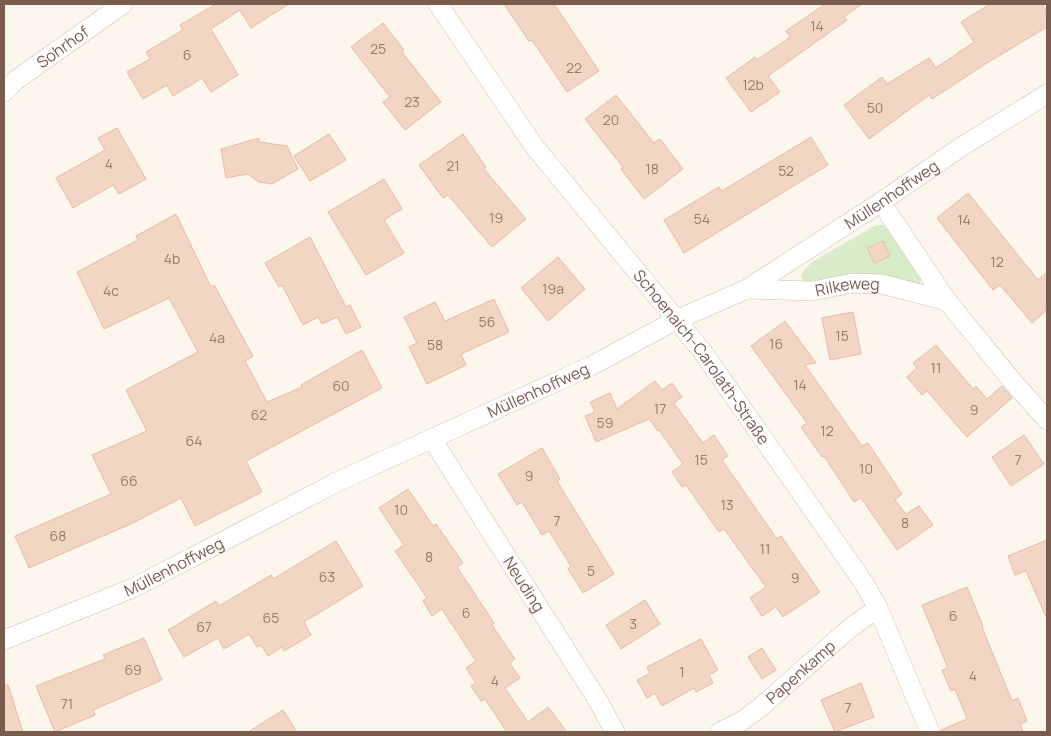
<svg xmlns="http://www.w3.org/2000/svg" width="1051" height="736" viewBox="0 0 1051 736" font-family="Manrope,sans-serif">
  <style>
    .green { fill: #d8ecc9; fill-rule: evenodd }
    .building { fill: #f3d5c3; stroke: #e6bba3 }
    .lines { fill: none; stroke-linecap: round; stroke-linejoin: round }
    .street-casing { stroke: #d1beb0; stroke-width: 20 }
    .street { stroke: #fff; stroke-width: 19 }
    .labels { text-anchor: middle; stroke-width: 5; stroke-linejoin: round; paint-order: stroke }
    .number-label { font-size: 14px; fill: #987a6a }
    .street-label { font-size: 16px; fill: #7a5c4d; stroke: #fffaf3 }
  </style>
  <rect width="100%" height="100%" fill="#fdf6ec"/>
  <path class="green" d="M876,225H884L921,279L920,283H915L902,279L882,276L805,284L801,277L803,271L812,262ZM883,241L890,255L875,263L867,248Z"/>
  <g class="building">
    <polygon points="216,4 289,4 251,28 240,10 211,29 238,75 211,92 202,78 173,96 167,85 143,99 127,72 150,59 146,52 183,30 180,25"/>
    <polygon points="504,4 554,4 599,71 567,92 532,40 529,41"/>
    <polygon points="825,4 862,4 844,17 847,20 768,76 780,92 751,112 726,78 755,57 757,60 790,37 786,31"/>
    <polygon points="990,4 1042,4 1047,11 1047,27 987,63 932,99 929,95 869,139 844,105 882,77 887,84 929,58 936,68 974,42 961,22"/>
    <polygon points="383,23 404,50 402,52 441,102 405,130 383,102 390,97 351,47"/>
    <polygon points="616,95 654,143 660,139 683,169 644,199 621,169 623,167 585,119"/>
    <polygon points="117,128 146,179 119,194 113,185 73,208 56,178 105,150 98,138"/>
    <polygon points="329,134 346,160 310,181 294,156"/>
    <polygon points="463,134 486,167 484,169 526,219 492,247 448,195 443,198 419,165"/>
    <polygon points="811,137 828,165 684,253 664,220 719,187 722,191"/>
    <polygon points="259,138 259,142 287,146 298,169 272,184 259,182 247,174 226,178 221,149"/>
    <polygon points="384,179 402,209 384,220 404,253 366,275 328,212"/>
    <polygon points="968,193 1038,280 1047,272 1047,310 1032,323 1000,285 993,290 937,218"/>
    <polygon points="176,214 211,287 214,285 253,356 245,361 267,402 302,387 301,385 362,350 382,388 246,461 262,492 195,526 181,498 133,523 29,568 15,536 111,494 92,455 147,431 126,390 198,352 169,298 104,329 77,272 138,240 136,236"/>
    <polygon points="310,237 346,307 350,305 361,327 346,334 337,317 322,324 318,317 303,325 282,285 279,287 265,263"/>
    <polygon points="883,241 890,256 874,263 867,248"/>
    <polygon points="558,257 585,289 548,321 521,288"/>
    <polygon points="494,299 509,332 461,354 466,365 427,384 409,347 417,343 404,317 435,302 445,321"/>
    <polygon points="853,312 861,354 830,360 822,318"/>
    <polygon points="785,321 816,363 805,365 862,446 868,443 902,494 895,500 906,514 919,506 933,525 897,550 861,498 854,502 824,456 822,457 801,427 807,423 751,346"/>
    <polygon points="936,345 973,389 976,386 987,399 1002,386 1012,398 967,437 927,391 922,395 907,377 917,368 913,363"/>
    <polygon points="655,381 662,390 672,383 682,397 674,403 703,443 714,435 728,456 722,460 777,539 781,536 820,592 783,617 776,607 762,616 750,598 766,587 724,529 719,532 686,485 682,487 672,472 683,464 659,430 658,431 649,419 596,442 585,416 595,412 590,402 610,393 617,409"/>
    <polygon points="1024,435 1044,464 1011,486 992,457"/>
    <polygon points="542,448 560,479 557,481 614,574 583,593 568,569 571,566 549,531 542,535 522,502 517,505 498,474"/>
    <polygon points="408,489 433,526 436,524 463,563 457,567 494,623 492,625 515,659 510,663 520,678 505,688 528,722 548,707 567,732 507,732 485,699 481,701 471,686 476,683 466,668 476,661 442,609 432,616 423,601 427,598 395,551 404,545 379,508"/>
    <polygon points="1047,540 1047,619 1026,571 1015,575 1008,556"/>
    <polygon points="336,541 363,586 304,622 311,635 284,651 282,647 268,656 261,645 257,647 249,634 224,649 218,638 184,657 168,630 216,601 219,606 271,575 273,579"/>
    <polygon points="967,587 983,626 982,627 1012,701 1018,698 1027,721 1020,724 1023,732 941,732 941,730 967,719 955,689 951,691 942,670 948,668 922,605"/>
    <polygon points="645,600 660,624 621,649 606,625"/>
    <polygon points="144,638 162,680 93,710 95,715 55,732 36,686 105,659 103,655"/>
    <polygon points="701,639 718,670 709,675 713,683 696,692 694,688 662,706 655,693 647,698 637,680 650,673 647,667"/>
    <polygon points="762,648 776,670 762,679 748,657"/>
    <polygon points="861,683 874,717 835,732 821,700"/>
    <polygon points="4,685 8,685 23,732 4,732"/>
    <polygon points="283,710 297,732 248,732"/>
  </g>
  <g class="lines">
    <g class="street-casing">
      <g id="street">
        <path id="s1" d="M438,4L534,146L702,351L864,583L878,608L930,732"/>
        <path id="s2" d="M4,92L16,80L123,4"/>
        <polyline points="881,202 947,301 1014,383 1047,420"/>
        <path id="s3" d="M747,289L813,291L852,283L882,284L947,301"/>
        <path id="s4" d="M432,439L597,699L615,732"/>
        <path id="s5" d="M4,640L133,588L339,481L591,366L676,320L747,289L881,202L961,147L1047,94"/>
        <path id="s6" d="M720,732L742,721L762,706L850,628L878,608"/>
      </g>
    </g>
    <use href="#street" class="street"/>
  </g>
  <g class="labels">
    <g class="number-label">
      <text x="817" y="31">14</text>
      <text x="378" y="54">25</text>
      <text x="187" y="60">6</text>
      <text x="574" y="73">22</text>
      <text x="753" y="90">12b</text>
      <text x="412" y="107">23</text>
      <text x="875" y="113">50</text>
      <text x="611" y="125">20</text>
      <text x="109" y="169">4</text>
      <text x="453" y="171">21</text>
      <text x="652" y="174">18</text>
      <text x="786" y="176">52</text>
      <text x="496" y="223">19</text>
      <text x="702" y="224">54</text>
      <text x="964" y="225">14</text>
      <text x="172" y="264">4b</text>
      <text x="997" y="267">12</text>
      <text x="553" y="294">19a</text>
      <text x="111" y="296">4c</text>
      <text x="487" y="327">56</text>
      <text x="842" y="341">15</text>
      <text x="217" y="343">4a</text>
      <text x="776" y="349">16</text>
      <text x="435" y="350">58</text>
      <text x="936" y="373">11</text>
      <text x="800" y="390">14</text>
      <text x="341" y="391">60</text>
      <text x="660" y="414">17</text>
      <text x="974" y="415">9</text>
      <text x="259" y="420">62</text>
      <text x="605" y="428">59</text>
      <text x="827" y="436">12</text>
      <text x="194" y="446">64</text>
      <text x="701" y="465">15</text>
      <text x="1018" y="465">7</text>
      <text x="866" y="474">10</text>
      <text x="529" y="481">9</text>
      <text x="129" y="486">66</text>
      <text x="727" y="510">13</text>
      <text x="401" y="515">10</text>
      <text x="557" y="526">7</text>
      <text x="905" y="528">8</text>
      <text x="58" y="541">68</text>
      <text x="765" y="554">11</text>
      <text x="429" y="562">8</text>
      <text x="591" y="576">5</text>
      <text x="327" y="582">63</text>
      <text x="795" y="583">9</text>
      <text x="466" y="618">6</text>
      <text x="953" y="621">6</text>
      <text x="271" y="623">65</text>
      <text x="633" y="629">3</text>
      <text x="204" y="632">67</text>
      <text x="133" y="675">69</text>
      <text x="682" y="677">1</text>
      <text x="973" y="681">4</text>
      <text x="495" y="686">4</text>
      <text x="67" y="709">71</text>
      <text x="848" y="713">7</text>
    </g>
    <g class="street-label">
      <text dy="6" stroke="none"><textPath href="#s2" startOffset="74">Sohrhof</textPath></text>
      <text dy="6" stroke="none"><textPath href="#s5" startOffset="995">Müllenhoffweg</textPath></text>
      <text dy="6" stroke="none"><textPath href="#s3" startOffset="101">Rilkeweg</textPath></text>
      <text dy="6" stroke="none"><textPath href="#s1" startOffset="441">Schoenaich-Carolath-Straße</textPath></text>
      <text dy="6" stroke="none"><textPath href="#s5" startOffset="590">Müllenhoffweg</textPath></text>
      <text dy="6" stroke="none"><textPath href="#s5" startOffset="185">Müllenhoffweg</textPath></text>
      <text dy="6" stroke="none"><textPath href="#s4" startOffset="172">Neuding</textPath></text>
      <text dy="6" stroke="none"><textPath href="#s6" startOffset="101">Papenkamp</textPath></text>
    </g>
  </g>
  <rect width="1051" height="736" fill="none" stroke="#7a5c4d" stroke-width="10"/>
</svg>
